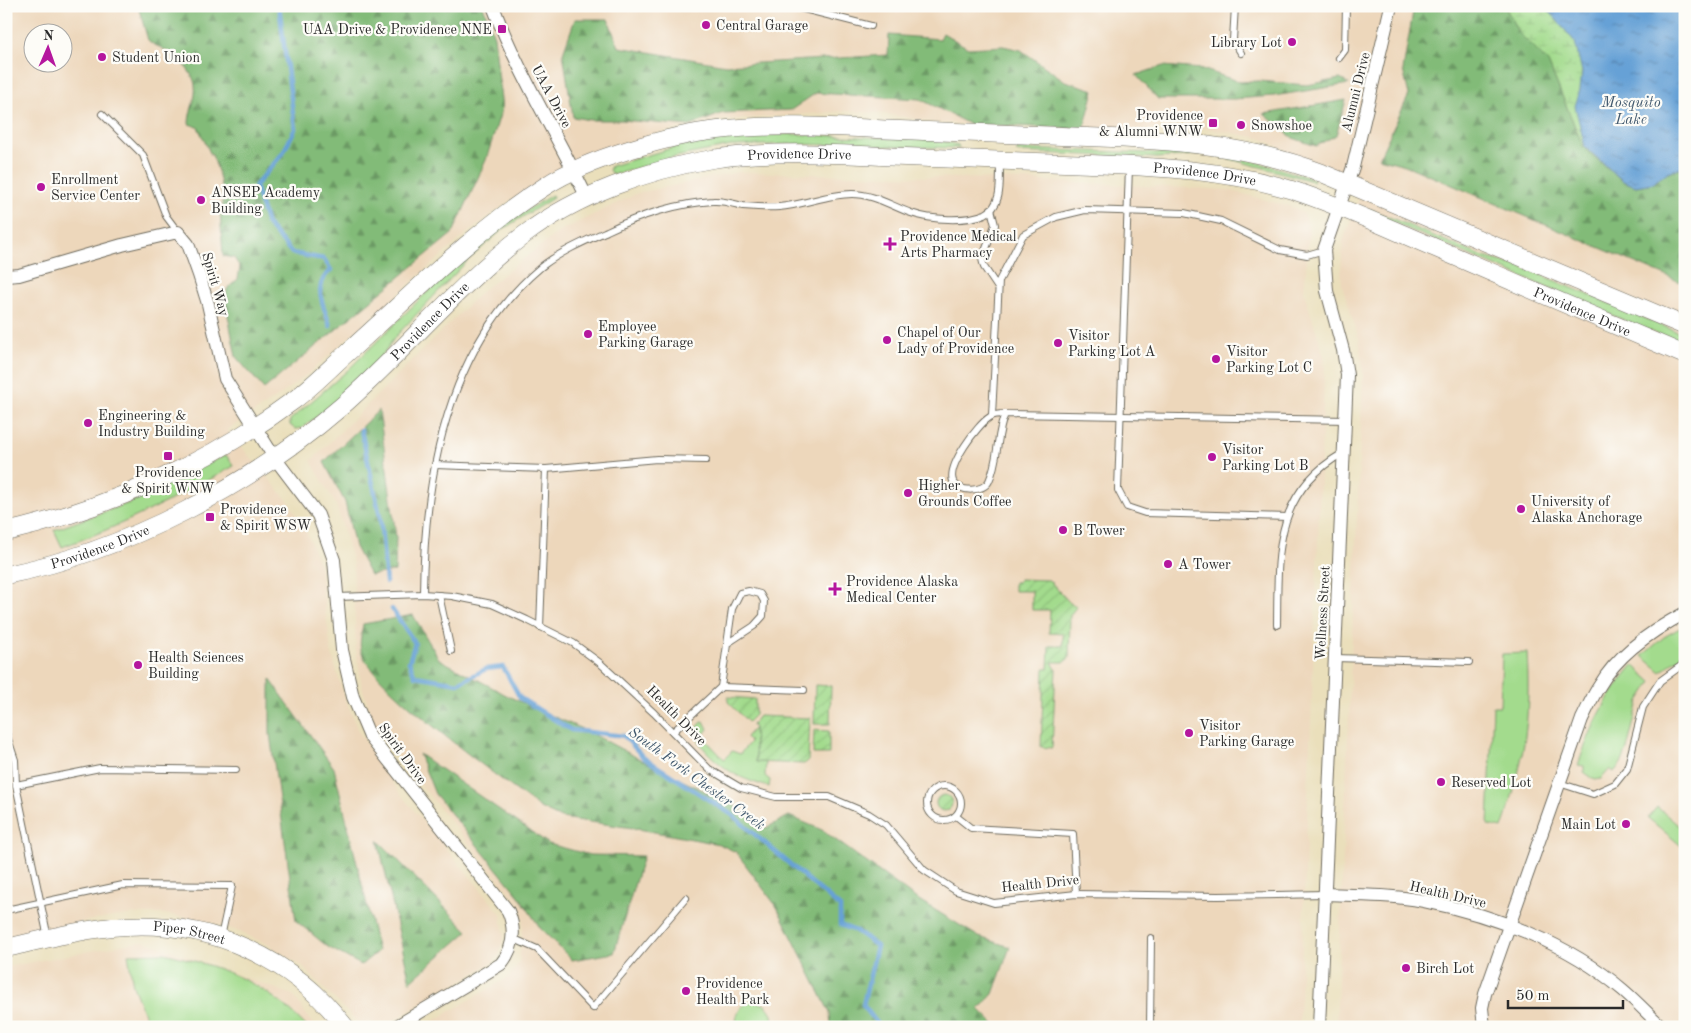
<svg xmlns="http://www.w3.org/2000/svg" width="1691" height="1033" viewBox="0 0 1691 1033" font-family="'Old Standard TT',serif">
  <style>
    .built { fill: #edd7bb; fill-rule: evenodd }
    .grass { fill: #a3db8d; stroke: #67835c }
    .forest { fill: url(#forest-firs); stroke: #567352 }
    .wetland { fill: url(#wetland-marsh); stroke: #67835c }
    .garden { fill: url(#garden-furrows); stroke: #67835c }
    .water { fill: url(#water-ripples); stroke: #486680 }
    .lines { fill: none; stroke-linecap: round; stroke-linejoin: round }
    .stream { stroke: #66a1d6; stroke-width: 4.5 }
    .lane-casing { stroke: #6e6a5d; stroke-width: 8 }
    .street-casing { stroke: #6e6a5d; stroke-width: 14 }
    .secondary-casing { stroke: #6e6a5d; stroke-width: 19 }
    .lane { stroke: #fff; stroke-width: 6 }
    .street { stroke: #fff; stroke-width: 12 }
    .secondary { stroke: #fff; stroke-width: 18 }
    .poi-dot { fill: #b5179e; stroke: #fdfcf7; stroke-width: 2 }
    .labels { text-anchor: middle; stroke-width: 4.5; stroke-linejoin: round; paint-order: stroke }
    .poi-label { font-size: 14px; fill: #2b2b2b; stroke: #fdfcf7; text-anchor: start }
    .street-label { font-size: 14px; fill: #2b2b2b; stroke: #fdfcf7 }
    .water-label { font-size: 15px; font-style: italic; fill: #435a6f; stroke: #fdfcf7 }
  </style>
  <defs>
    <pattern id="forest-firs" width="22" height="20" patternUnits="userSpaceOnUse" patternTransform="scale(1.25)"><rect width="22" height="20" fill="#82bb78"/><path d="M5 1l3.5 6h-7zM16 11l3.5 6h-7z" fill="#6b9863"/></pattern>
    <pattern id="wetland-marsh" width="20" height="14" patternUnits="userSpaceOnUse" patternTransform="scale(1.25)"><rect width="20" height="14" fill="#a3db8d"/><path d="M1 5h8M5 5V1M11 12h8M15 12V8" fill="none" stroke="#8cbc7a"/></pattern>
    <pattern id="garden-furrows" width="10" height="10" patternUnits="userSpaceOnUse" patternTransform="scale(1.25)"><rect width="10" height="10" fill="#a3db8d"/><path d="M-1 1l2-2M0 10L10 0M9 11l2-2" fill="none" stroke="#8cbc7a"/></pattern>
    <pattern id="water-ripples" width="26" height="14" patternUnits="userSpaceOnUse" patternTransform="scale(1.25)"><rect width="26" height="14" fill="#66a1d6"/><path d="M2 4q2-2 4 0t4 0M15 11q2-2 4 0t4 0" fill="none" stroke="#5483ae"/></pattern>
  </defs>
  <rect width="100%" height="100%" fill="#fdfcf7"/>
  <filter id="ink" filterUnits="userSpaceOnUse"><feTurbulence type="fractalNoise" baseFrequency=".02" numOctaves="2"/><feDisplacementMap in="SourceGraphic" scale="10" xChannelSelector="R" yChannelSelector="G"/><feConvolveMatrix kernelMatrix="1 2 1 2 8 2 1 2 1" color-interpolation-filters="sRGB"/></filter>
  <filter id="wash" filterUnits="userSpaceOnUse"><feTurbulence type="fractalNoise" baseFrequency=".0096" numOctaves="4" result="noise"/><feDisplacementMap in="SourceGraphic" scale="20" xChannelSelector="R" yChannelSelector="G"/><feGaussianBlur stdDeviation="1.12" result="paint"/><feColorMatrix in="noise" values="0 0 0 0 0 0 0 0 0 0 0 0 0 0 0 0 0 1.4 0 .05"/><feComposite in="paint" operator="in"/></filter>
  <g filter="url(#wash)">
    <rect width="100%" height="100%" fill="#eadfbb"/>
    <g class="built">
      <path d="M6,6H1685V1027H1336L1363,372L1359,339L1342,285L1341,269L1343,241L1366,179L1300,157L1260,138L1183,124L1148,130H1115L936,123L887,114L847,111L713,121L650,135L512,199L467,233L310,372L279,396L227,430L289,502L307,533L319,563L331,651L341,687L358,731L398,791L501,914L504,936L499,955L492,963L386,1025L362,1027L302,966L267,944L238,931L209,922L165,914H134L92,920L6,937ZM32,32H62V62H32Z"/>
      <polygon points="738,172 1001,179 1228,190 1295,208 1305,215 1309,233 1304,292 1325,359 1299,1027 423,1027 509,977 519,963 523,923 521,907 378,733 362,687 356,649 353,563 336,505 311,461 483,290 560,231 638,193"/>
      <polygon points="144,941 293,995 315,1027 6,1027 6,967"/>
    </g>
    <g class="grass">
      <polygon points="789,134 938,140 958,145 959,148 793,144 731,146 670,158 617,174 612,174 609,170 611,166 682,145 720,139"/>
      <polygon points="1017,149 1150,153 1201,152 1250,160 1314,179 1313,181 1230,159 1204,154 1157,158 1017,152"/>
      <polygon points="552,195 553,198 503,229 469,259 396,336 372,369 331,406 302,428 295,429 290,425 290,420 348,370 426,293 482,242 512,219"/>
      <polygon points="1370,209 1484,257 1522,267 1685,335 1685,346 1368,212"/>
      <path d="M226,455L234,466C179,497 122,526 62,547L54,530L129,503Z"/>
      <polygon points="1685,625 1685,656 1674,661 1661,672 1642,656 1664,637"/>
      <path d="M1527,653C1531,720 1524,764 1502,828L1488,825L1493,706H1500L1502,654Z"/>
      <path d="M1633,665L1652,682L1639,701L1627,749L1622,762L1614,772L1610,769L1601,779L1595,780L1584,772V766L1578,765C1592,725 1606,697 1633,665Z"/>
      <path d="M704,721L708,729L702,736L724,759L732,751L740,754L750,742L746,737L754,728L756,762H766L765,776L770,780L769,787C758,784 747,780 736,775C724,768 679,736 704,721Z"/>
      <polygon points="1657,807 1685,831 1685,849 1648,818"/>
      <path d="M164,953C225,968 263,981 307,1027H149L133,986L128,954Z"/>
      <path d="M754,1001C768,1003 775,1013 772,1027H737C734,1014 741,1003 754,1001Z"/>
    </g>
    <g class="forest">
      <path d="M138,6H483L494,36L502,108L486,160L453,233L264,389L236,357L225,300L227,289L238,279L240,267L234,258L223,256L220,210L222,209C223,190 220,173 212,155H211L198,127L189,124C189,110 197,99 195,85C193,71 177,57 165,50C159,46 152,45 148,40Z"/>
      <polygon points="1414,6 1505,6 1518,32 1548,62 1584,148 1623,181 1653,183 1668,172 1685,167 1685,284 1405,165 1379,158 1409,95 1403,70"/>
      <polygon points="575,19 608,19 619,47 726,65 888,55 889,35 940,39 943,33 968,48 1003,46 1021,50 1065,81 1094,90 1084,129 969,124 920,99 816,93 791,110 723,113 690,126 622,120 590,120 573,117 563,53"/>
      <polygon points="1163,66 1202,69 1240,82 1259,81 1307,85 1340,79 1349,84 1274,96 1235,99 1158,99 1136,75"/>
      <polygon points="1346,100 1336,135 1316,146 1293,138 1264,114"/>
      <polygon points="379,410 396,537 395,571 370,575 355,547 345,502 324,462"/>
      <path d="M413,615L439,659L510,697L591,733L668,774L729,802L766,828L789,816L822,830L914,897L979,937L1010,947L993,994L979,1009L997,1027H831L830,1013L777,907L736,852L719,844L633,828L561,818L540,808C508,784 367,683 361,650C359,643 362,632 363,624Z"/>
      <polygon points="270,679 334,768 378,951 361,965 328,947 296,921 270,734"/>
      <polygon points="419,754 549,844 590,855 643,856 614,953 572,960 541,929 519,896 435,794"/>
      <polygon points="378,840 468,931 410,982"/>
    </g>
    <polygon class="wetland" points="1505,6 1685,6 1685,167 1668,172 1653,183 1636,186 1623,181 1599,161 1584,148 1548,62 1518,32"/>
    <g class="garden">
      <polygon points="1019,579 1049,580 1070,603 1077,606 1070,615 1069,658 1064,662 1052,662 1056,669 1052,748 1041,747 1044,669 1048,669 1049,646 1063,646 1063,634 1049,633 1050,610 1032,610 1032,591 1014,591 1014,582 1018,582"/>
      <polygon points="815,685 831,686 830,724 814,724"/>
      <polygon points="728,697 755,699 755,715 748,722 728,702"/>
      <polygon points="759,716 810,718 808,761 804,764 756,762 754,728 752,725"/>
      <polygon points="814,730 829,731 829,754 813,754"/>
      <circle cx="944" cy="803" r="8"/>
    </g>
    <polygon class="water" points="1545,6 1685,6 1685,167 1668,172 1653,183 1636,186 1623,181 1585,147 1575,106 1580,90 1582,72 1575,42"/>
    <g class="lines">
      <g class="stream">
        <path d="M279,6L295,129L283,153L255,186L267,224L292,253L324,259L331,270C311,286 324,305 330,326"/>
        <polyline points="361,430 380,516 386,582"/>
        <polyline points="392,609 415,643 409,662 415,676 458,683 486,669 503,667 520,698 571,730 624,736 644,758 731,814 840,907 840,925 856,931 877,946 863,1005 880,1027"/>
      </g>
    </g>
  </g>
  <g filter="url(#ink)">
    <g class="lines">
      <g class="lane-casing">
        <g id="lane">
          <polyline points="792,6 871,26"/>
          <polyline points="1235,6 1233,40 1241,53"/>
          <polyline points="1339,58 1345,50 1346,6"/>
          <polyline points="102,114 143,155 166,216 178,232"/>
          <polyline points="1129,167 1118,490 1127,507 1145,513 1287,517"/>
          <polyline points="991,209 995,225 982,259 984,267 998,288"/>
          <path d="M1005,414C996,434 999,460 989,481C984,492 959,493 953,481C947,466 977,425 990,417C994,414 1000,414 1005,414L1347,420"/>
          <polyline points="992,415 999,281 1023,235 1056,217 1085,210 1184,213 1221,221 1280,250 1307,255 1324,250"/>
          <polyline points="435,465 546,469 540,627"/>
          <polyline points="546,469 657,459 706,460"/>
          <path d="M423,594C424,478 447,346 541,267C560,252 585,241 607,231C638,216 678,203 713,201C723,200 734,204 743,206C755,207 768,208 779,207C804,205 827,194 852,194C874,194 891,206 911,213C931,220 966,222 985,214C1004,205 999,178 1000,161"/>
          <polyline points="439,595 451,651"/>
          <polyline points="337,597 423,594 452,596 492,604 527,620 573,643 600,663 654,713 709,769 741,788 776,797 829,797 869,814 886,825 924,870 956,891 994,903 1076,894 1218,896 1325,894"/>
          <path d="M1277,625C1278,554 1273,493 1343,453"/>
          <polyline points="1335,658 1469,662"/>
          <polyline points="721,687 804,690"/>
          <polyline points="673,732 721,687 732,609 740,593 749,591 760,594 764,601 763,616 754,626 728,643"/>
          <polyline points="6,733 15,760 16,785 48,938"/>
          <polyline points="1559,783 1593,794 1615,784 1627,769 1643,707 1660,681 1685,663"/>
          <polyline points="16,785 100,768 236,770"/>
          <circle cx="944" cy="803" r="17"/>
          <polyline points="956,816 971,828 1073,834 1076,894"/>
          <polyline points="6,910 123,885 232,886 221,937"/>
          <polyline points="512,938 537,949 593,1008 686,898"/>
          <polyline points="1150,1027 1151,938"/>
        </g>
      </g>
      <g class="street-casing">
        <g id="street">
          <path d="M493,6C518,74 557,134 587,198"/>
          <path d="M6,276L19,275L122,245L178,232L188,244L199,275L208,304L225,379L274,457L318,515L334,560L342,650L353,697L370,737L508,911C516,930 514,948 501,964L395,1027"/>
          <path d="M1325,894C1358,895 1391,895 1424,901C1494,915 1568,943 1623,990C1637,1002 1649,1015 1662,1027"/>
          <polyline points="1319,1027 1347,375 1343,350 1327,291 1324,250 1353,167 1391,6"/>
          <path d="M1484,1027L1482,1008L1485,994L1582,719C1588,707 1593,695 1600,685C1618,654 1653,630 1685,613"/>
        </g>
      </g>
      <g class="secondary-casing">
        <g id="secondary">
          <path d="M6,532C109,508 209,463 294,400C313,386 330,368 348,352C413,294 473,232 547,185C587,159 670,135 718,130C787,122 859,129 928,131C981,133 1034,135 1087,137C1167,140 1246,144 1322,173L1685,326"/>
          <path id="s1" d="M6,575C126,551 251,485 342,406C405,351 457,285 524,235C577,195 646,170 712,159C784,148 861,156 934,158C986,160 1038,162 1091,164C1159,167 1227,170 1292,190C1342,206 1390,229 1438,249C1520,285 1602,320 1685,355"/>
          <path id="s2" d="M6,948C45,939 86,928 126,926C211,921 294,959 345,1027"/>
        </g>
      </g>
      <use href="#lane" class="lane"/>
      <use href="#street" class="street"/>
      <use href="#secondary" class="secondary"/>
    </g>
  </g>
  <g class="poi-dot">
    <circle cx="706" cy="25" r="5"/>
    <rect x="497" y="24" width="10" height="10" rx="2.5"/>
    <circle cx="1292" cy="42" r="5"/>
    <circle cx="102" cy="57" r="5"/>
    <rect x="1208" y="118" width="10" height="10" rx="2.5"/>
    <circle cx="1241" cy="125" r="5"/>
    <circle cx="41" cy="187" r="5"/>
    <circle cx="201" cy="200" r="5"/>
    <path d="M887.5 236.5h5v5h5v5h-5v5h-5v-5h-5v-5h5z"/>
    <circle cx="588" cy="334" r="5"/>
    <circle cx="887" cy="340" r="5"/>
    <circle cx="1058" cy="343" r="5"/>
    <circle cx="1216" cy="359" r="5"/>
    <circle cx="88" cy="423" r="5"/>
    <rect x="163" y="451" width="10" height="10" rx="2.5"/>
    <circle cx="1212" cy="457" r="5"/>
    <circle cx="908" cy="493" r="5"/>
    <circle cx="1521" cy="509" r="5"/>
    <rect x="205" y="512" width="10" height="10" rx="2.5"/>
    <circle cx="1063" cy="530" r="5"/>
    <circle cx="1168" cy="564" r="5"/>
    <path d="M832.5 581.5h5v5h5v5h-5v5h-5v-5h-5v-5h5z"/>
    <circle cx="138" cy="665" r="5"/>
    <circle cx="1189" cy="733" r="5"/>
    <circle cx="1441" cy="782" r="5"/>
    <circle cx="1626" cy="824" r="5"/>
    <circle cx="1406" cy="968" r="5"/>
    <circle cx="686" cy="991" r="5"/>
  </g>
  <g class="labels">
    <g class="poi-label">
      <text x="716" y="30">Central Garage</text>
      <text x="492" y="34" text-anchor="end">UAA Drive &amp; Providence NNE</text>
      <text x="1282" y="47" text-anchor="end">Library Lot</text>
      <text x="112" y="62">Student Union</text>
      <text x="1203" y="120" text-anchor="end">Providence<tspan x="1203" dy="16">&amp; Alumni WNW</tspan></text>
      <text x="1251" y="130">Snowshoe</text>
      <text x="51" y="184">Enrollment<tspan x="51" dy="16">Service Center</tspan></text>
      <text x="211" y="197">ANSEP Academy<tspan x="211" dy="16">Building</tspan></text>
      <text x="900" y="241">Providence Medical<tspan x="900" dy="16">Arts Pharmacy</tspan></text>
      <text x="598" y="331">Employee<tspan x="598" dy="16">Parking Garage</tspan></text>
      <text x="897" y="337">Chapel of Our<tspan x="897" dy="16">Lady of Providence</tspan></text>
      <text x="1068" y="340">Visitor<tspan x="1068" dy="16">Parking Lot A</tspan></text>
      <text x="1226" y="356">Visitor<tspan x="1226" dy="16">Parking Lot C</tspan></text>
      <text x="98" y="420">Engineering &amp;<tspan x="98" dy="16">Industry Building</tspan></text>
      <text x="1222" y="454">Visitor<tspan x="1222" dy="16">Parking Lot B</tspan></text>
      <text x="168" y="477" text-anchor="middle">Providence<tspan x="168" dy="16">&amp; Spirit WNW</tspan></text>
      <text x="918" y="490">Higher<tspan x="918" dy="16">Grounds Coffee</tspan></text>
      <text x="1531" y="506">University of<tspan x="1531" dy="16">Alaska Anchorage</tspan></text>
      <text x="220" y="514">Providence<tspan x="220" dy="16">&amp; Spirit WSW</tspan></text>
      <text x="1073" y="535">B Tower</text>
      <text x="1178" y="569">A Tower</text>
      <text x="846" y="586">Providence Alaska<tspan x="846" dy="16">Medical Center</tspan></text>
      <text x="148" y="662">Health Sciences<tspan x="148" dy="16">Building</tspan></text>
      <text x="1199" y="730">Visitor<tspan x="1199" dy="16">Parking Garage</tspan></text>
      <text x="1451" y="787">Reserved Lot</text>
      <text x="1616" y="829" text-anchor="end">Main Lot</text>
      <text x="1416" y="973">Birch Lot</text>
      <text x="696" y="988">Providence<tspan x="696" dy="16">Health Park</tspan></text>
    </g>
    <g class="street-label">
      <text transform="translate(1355 92) rotate(-76)" y="5">Alumni Drive</text>
      <text transform="translate(552 96) rotate(62)" y="5">UAA Drive</text>
      <text dy="5" stroke="none"><textPath href="#s1" startOffset="922">Providence Drive</textPath></text>
      <text dy="5" stroke="none"><textPath href="#s1" startOffset="1328">Providence Drive</textPath></text>
      <text transform="translate(216 284) rotate(74)" y="5">Spirit Way</text>
      <text dy="5" stroke="none"><textPath href="#s1" startOffset="1732">Providence Drive</textPath></text>
      <text dy="5" stroke="none"><textPath href="#s1" startOffset="502">Providence Drive</textPath></text>
      <text dy="5" stroke="none"><textPath href="#s1" startOffset="98">Providence Drive</textPath></text>
      <text transform="translate(1322 613) rotate(-87)" y="5">Wellness Street</text>
      <text transform="translate(677 715) rotate(45)" y="5">Health Drive</text>
      <text transform="translate(403 753) rotate(54)" y="5">Spirit Drive</text>
      <text transform="translate(1040 883) rotate(-6)" y="5">Health Drive</text>
      <text transform="translate(1448 894) rotate(13)" y="5">Health Drive</text>
      <text dy="5" stroke="none"><textPath href="#s2" startOffset="186">Piper Street</textPath></text>
    </g>
    <g class="water-label">
      <text x="1631" y="107">Mosquito<tspan x="1631" dy="17">Lake</tspan></text>
      <text transform="translate(697 778) rotate(36)" y="5">South Fork Chester Creek</text>
    </g>
  </g>
  <rect width="1691" height="1033" fill="none" stroke="#fdfcf7" stroke-width="25"/>
  <g transform="translate(48 48) rotate(2)"><circle r="24" fill="#fdfcf7" stroke="#a9a8a5"/>
  <path d="M0-4L9 19L0 12L-9 19Z" fill="#b5179e"/>
  <text y="-8" font-size="14" font-weight="bold" text-anchor="middle" fill="#2b2b2b">N</text>
  </g>
  <path d="M1508 1000v8h115v-8" fill="none" stroke="#2b2b2b" stroke-width="2.5"/>
  <text x="1516" y="1000" font-size="15" fill="#2b2b2b" stroke="#fdfcf7" stroke-width="4" paint-order="stroke">50 m</text>
</svg>
